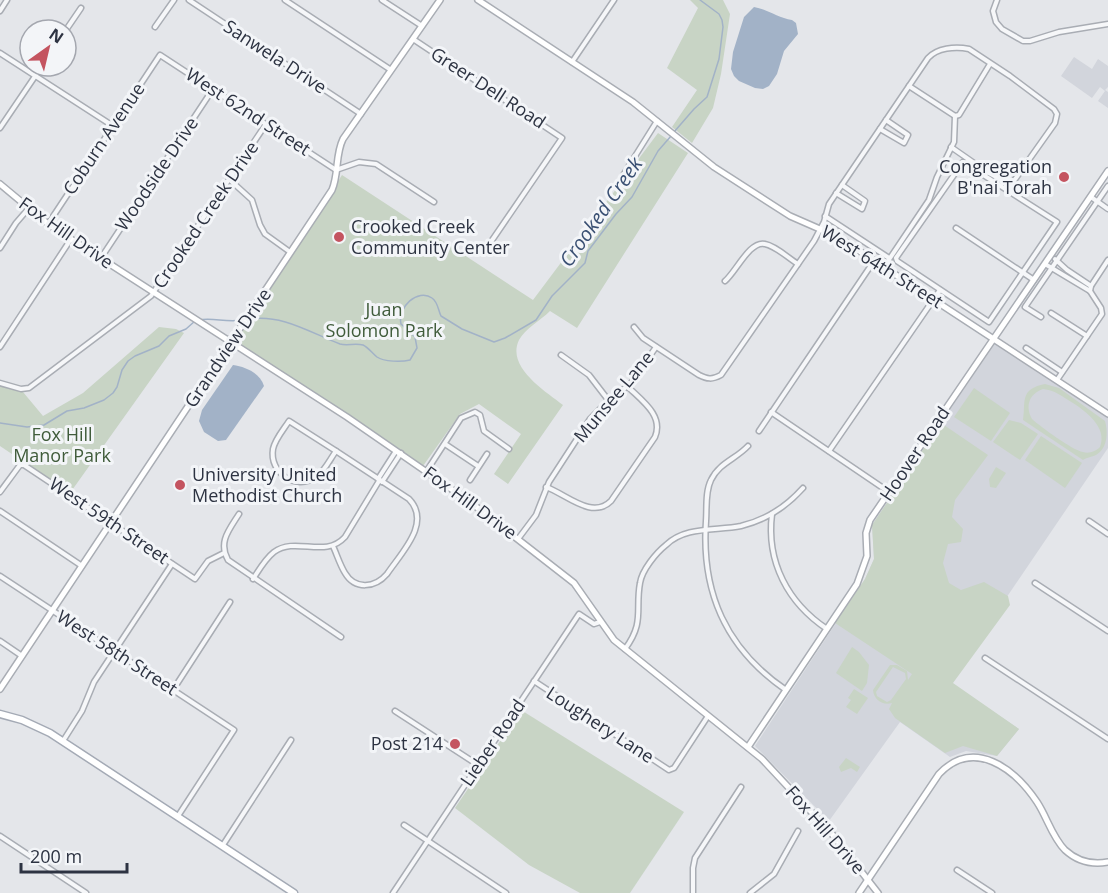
<svg xmlns="http://www.w3.org/2000/svg" width="1108" height="893" viewBox="0 0 1108 893" font-family="'Open Sans',sans-serif">
  <style>
    .built { fill: #d2d5dc }
    .green { fill: #c8d4c5; fill-rule: evenodd }
    .water { fill: #a2b2c7 }
    .lines { fill: none; stroke-linecap: round; stroke-linejoin: round }
    .stream { stroke: #a2b2c7; stroke-width: 1.5 }
    .street-casing { stroke: #a9adb4; stroke-width: 7 }
    .secondary-casing { stroke: #a9adb4; stroke-width: 8 }
    .primary-casing { stroke: #a4aab5; stroke-width: 9 }
    .street { stroke: #f6f7f9; stroke-width: 4 }
    .secondary { stroke: #fff; stroke-width: 5 }
    .primary { stroke: #fff; stroke-width: 6 }
    .poi-dot { fill: #c45460; stroke: #f3f5f8; stroke-width: 2 }
    .labels { text-anchor: middle; stroke-width: 6; stroke-linejoin: round; paint-order: stroke }
    .street-label { font-size: 18px; fill: #2d3342; stroke: #f3f5f8 }
    .poi-label { font-size: 18px; fill: #2d3342; stroke: #f3f5f8; text-anchor: end }
    .park-label { font-size: 18px; fill: #405c3b; stroke: #f3f5f8 }
    .water-label { font-size: 20px; font-style: italic; fill: #3a5073; stroke: #f3f5f8 }
  </style>
  <rect width="100%" height="100%" fill="#e4e6ea"/>
  <g class="built">
    <polygon points="1074,57 1092,69 1098,59 1108,66 1108,87 1105,90 1108,92 1108,108 1098,101 1105,91 1100,87 1092,98 1061,76"/>
    <polygon points="995,343 1108,418 1108,448 949,682 1019,729 997,756 966,751 950,757 900,722 829,821 755,746 865,579 874,559 872,525"/>
  </g>
  <g class="green">
    <polygon points="690,0 723,0 730,14 721,74 713,108 692,143 672,127 697,90 667,68 698,8"/>
    <path d="M658,133L688,153L577,328L550,311C541,320 525,329 519,340C506,367 545,391 563,405L508,484L494,474L521,434L479,404L460,414L423,466L239,344L236,339L342,175L533,300Z"/>
    <polygon points="159,327 176,329 184,333 70,493 0,446 0,385 23,392 43,416 83,393"/>
    <path d="M1045,384L1059,388L1105,421C1108,432 1108,448 1096,455C1091,457 1088,457 1083,460L1023,420C1026,402 1019,389 1045,384ZM1043,389C1055,390 1063,397 1073,403C1085,411 1108,427 1100,447C1096,451 1089,454 1083,452C1072,450 1041,427 1032,419C1025,406 1029,394 1043,389Z"/>
    <polygon points="974,388 1010,413 991,441 954,417"/>
    <polygon points="1009,420 1021,423 1038,434 1020,460 993,442"/>
    <path d="M941,423L988,455L955,500L952,517L963,529L961,542L948,544L943,563L949,583L961,590L984,582L1008,596L1010,605L953,683L1019,729L997,756L963,746L945,753L895,718L889,709L892,703C883,706 874,700 873,690L890,665H897L907,671L908,680L912,674L835,623L865,579L874,559L872,525ZM893,667L905,673L906,679L891,700L887,702L877,696L876,692Z"/>
    <polygon points="1041,436 1082,463 1065,488 1025,460"/>
    <polygon points="996,467 1006,473 996,488 990,487 989,479"/>
    <polygon points="852,647 859,652 869,665 867,683 862,691 836,673"/>
    <polygon points="854,689 868,698 857,714 846,707 851,700 848,698"/>
    <polygon points="521,710 684,812 630,893 580,893 529,865 455,808"/>
    <polygon points="846,758 860,767 857,772 851,768 841,772 839,767"/>
  </g>
  <g class="water">
    <path d="M754,7C767,9 778,18 792,20L796,23L798,34L784,51L777,74L769,86L763,89L755,88L739,81L734,76L731,69L733,52L744,17Z"/>
    <path d="M233,365C246,367 260,373 264,386L226,440L218,441L204,432L199,421L202,410Z"/>
  </g>
  <g class="lines">
    <g class="stream">
      <polyline points="674,132 694,109 707,97 719,59 723,27 722,20 719,14 700,0"/>
      <path d="M250,319C282,314 311,333 340,344C347,346 355,343 363,345C369,348 372,353 377,357C384,362 402,362 410,360L417,348L415,337L401,324C397,307 418,288 432,298C438,302 438,310 441,316L462,329L494,342L505,338L536,320L552,296L585,263L588,251L616,214L632,197L658,151L671,136"/>
      <path d="M199,320C213,317 226,323 242,320"/>
      <polyline points="0,423 27,427 44,425 67,411 84,408 104,400 113,393 117,387 122,370 128,361 135,356 159,346 169,336 186,329 195,321"/>
    </g>
    <g class="street-casing">
      <g id="street">
        <polyline points="189,0 361,114"/>
        <polyline points="285,0 391,70"/>
        <polyline points="382,0 422,26"/>
        <polyline points="997,0 993,11 996,22 1002,29 1023,41 1030,41 1059,32 1108,24"/>
        <polyline points="0,11 7,0"/>
        <polyline points="155,27 174,0"/>
        <polyline points="66,30 81,8"/>
        <polyline points="413,39 562,138 484,252"/>
        <polyline points="0,53 113,126"/>
        <polyline points="572,62 614,0"/>
        <polyline points="909,86 955,116"/>
        <polyline points="955,116 959,115 990,64"/>
        <polyline points="0,128 42,66"/>
        <polyline points="880,129 904,143 908,135 886,120"/>
        <polygon points="963,162 1057,222 989,322 897,261 896,258"/>
        <polyline points="622,177 657,121"/>
        <polyline points="230,180 252,200 260,225 265,234 290,252"/>
        <polyline points="836,193 862,209 865,201 842,185"/>
        <polyline points="1091,197 1108,209"/>
        <polyline points="825,216 889,258"/>
        <polyline points="48,224 160,55 336,170 359,162 376,164 434,202"/>
        <polyline points="956,228 1034,280"/>
        <polyline points="0,248 16,223 29,208"/>
        <polyline points="101,258 213,89"/>
        <polyline points="1055,259 1067,270 1091,286"/>
        <polyline points="1045,264 1090,291"/>
        <polyline points="884,267 929,200 937,177 954,142 955,116"/>
        <path d="M725,281C736,272 750,240 765,244C776,246 788,258 798,264"/>
        <polyline points="1051,313 1087,336"/>
        <polyline points="1041,317 1025,307 1108,186"/>
        <path d="M634,327L643,338L699,375C707,379 712,380 721,375L814,241L824,222L829,204L928,58C937,48 955,46 969,49L1010,76L1054,109L1057,114L1055,123L1011,185L987,172L951,147"/>
        <polyline points="0,347 71,239"/>
        <polyline points="1026,348 1062,372"/>
        <polyline points="561,355 589,375 609,401"/>
        <polyline points="1057,380 1102,314 1101,308 1090,291 1091,286 1108,260"/>
        <polyline points="0,383 21,389 29,388 151,296 266,124"/>
        <polyline points="771,412 889,492"/>
        <path d="M289,421L336,451C330,459 325,471 316,477C296,491 269,473 273,449C275,439 284,429 289,421Z"/>
        <polyline points="759,431 874,261"/>
        <polyline points="445,444 478,466"/>
        <path d="M748,446C736,459 719,463 711,480C705,492 707,508 706,521C701,593 726,649 786,690"/>
        <polyline points="829,451 940,290"/>
        <polyline points="426,472 461,418 475,412 480,415 484,431 509,449"/>
        <polyline points="378,479 396,451"/>
        <polyline points="470,480 487,454"/>
        <polyline points="382,482 401,453"/>
        <path d="M546,487C566,494 592,520 611,501L655,437C664,415 641,400 627,386"/>
        <polyline points="0,492 20,465 24,465 195,579 208,561 224,553"/>
        <polyline points="0,511 82,566"/>
        <path d="M239,514C229,530 218,542 228,560L341,637"/>
        <path d="M772,514C766,562 788,603 827,629"/>
        <polyline points="1089,521 1108,534"/>
        <polyline points="518,539 536,515 549,482 590,419 602,407 631,383 656,347"/>
        <path d="M333,546C337,555 340,565 345,573C355,590 375,588 387,574C401,553 432,523 409,499L336,451"/>
        <polyline points="0,576 234,730 178,816"/>
        <path d="M253,579C259,570 265,559 274,552C296,536 325,559 345,537L379,481"/>
        <polyline points="1035,583 1108,631"/>
        <polyline points="0,641 22,656"/>
        <path d="M625,649C645,622 635,610 640,583C642,570 656,553 666,545C685,526 716,531 741,526C766,520 786,507 803,488"/>
        <polyline points="985,658 1108,739"/>
        <polyline points="534,681 669,770 674,768 708,716"/>
        <polyline points="173,690 230,602"/>
        <polyline points="395,711 478,765"/>
        <polyline points="63,741 82,711 94,682 172,564"/>
        <polyline points="404,825 506,893"/>
        <polyline points="0,836 86,893"/>
        <polyline points="223,845 291,740"/>
        <polyline points="957,870 992,893"/>
        <polyline points="393,893 579,614 594,624 600,622"/>
        <polyline points="693,893 693,868 695,858 741,787"/>
        <polyline points="750,893 774,874 798,831"/>
      </g>
    </g>
    <g class="secondary-casing">
      <g id="secondary">
        <polyline points="478,0 633,102 714,167 790,216 838,237 1108,414"/>
        <polyline points="0,184 48,224 71,239 347,417 470,502 574,583 614,640 762,759 832,834 878,893"/>
        <path d="M0,689L332,190C339,174 335,155 343,139L440,0"/>
        <polyline points="748,747 857,584 867,556 866,533 870,520 1108,171"/>
        <path d="M859,893L939,774C974,737 1015,769 1037,802C1047,817 1052,837 1065,850C1077,861 1092,865 1108,862"/>
      </g>
    </g>
    <g class="primary-casing">
      <polyline id="primary" points="0,714 22,720 50,733 294,893"/>
    </g>
    <use href="#street" class="street"/>
    <use href="#secondary" class="secondary"/>
    <use href="#primary" class="primary"/>
  </g>
  <g class="poi-dot">
    <circle cx="1064" cy="177" r="6"/>
    <circle cx="339" cy="237" r="6"/>
    <circle cx="180" cy="485" r="6"/>
    <circle cx="455" cy="744" r="6"/>
  </g>
  <g class="labels">
    <g class="street-label">
      <text transform="translate(275 57) rotate(33)" y="6">Sanwela Drive</text>
      <text transform="translate(488 88) rotate(33)" y="6">Greer Dell Road</text>
      <text transform="translate(248 112) rotate(33)" y="6">West 62nd Street</text>
      <text transform="translate(104 139) rotate(-56)" y="6">Coburn Avenue</text>
      <text transform="translate(157 174) rotate(-56)" y="6">Woodside Drive</text>
      <text transform="translate(206 215) rotate(-56)" y="6">Crooked Creek Drive</text>
      <text transform="translate(66 233) rotate(35)" y="6">Fox Hill Drive</text>
      <text transform="translate(882 267) rotate(32)" y="6">West 64th Street</text>
      <text transform="translate(228 348) rotate(-56)" y="6">Grandview Drive</text>
      <text transform="translate(614 397) rotate(-50)" y="6">Munsee Lane</text>
      <text transform="translate(915 454) rotate(-56)" y="6">Hoover Road</text>
      <text transform="translate(470 503) rotate(36)" y="6">Fox Hill Drive</text>
      <text transform="translate(109 521) rotate(34)" y="6">West 59th Street</text>
      <text transform="translate(117 653) rotate(33)" y="6">West 58th Street</text>
      <text transform="translate(600 725) rotate(33)" y="6">Loughery Lane</text>
      <text transform="translate(493 743) rotate(-56)" y="6">Lieber Road</text>
      <text transform="translate(825 830) rotate(49)" y="6">Fox Hill Drive</text>
    </g>
    <g class="poi-label">
      <text x="1052" y="173">Congregation<tspan x="1052" dy="21">B'nai Torah</tspan></text>
      <text x="351" y="233" text-anchor="start">Crooked Creek<tspan x="351" dy="21">Community Center</tspan></text>
      <text x="192" y="481" text-anchor="start">University United<tspan x="192" dy="21">Methodist Church</tspan></text>
      <text x="443" y="750">Post 214</text>
    </g>
    <g class="park-label">
      <text x="384" y="316">Juan<tspan x="384" dy="21">Solomon Park</tspan></text>
      <text x="62" y="441">Fox Hill<tspan x="62" dy="21">Manor Park</tspan></text>
    </g>
    <g class="water-label">
      <text transform="translate(601 212) rotate(-55)" y="7">Crooked Creek</text>
    </g>
  </g>
  <g transform="translate(48 48) rotate(34)"><circle r="28" fill="#f3f5f8" stroke="#a4a7af" stroke-width="1.5"/>
  <path d="M0-4.5L10 22L0 15L-10 22Z" fill="#c45460"/>
  <text y="-9" font-size="16" font-weight="bold" text-anchor="middle" fill="#2d3342">N</text>
  </g>
  <path d="M21 863v9h106v-9" fill="none" stroke="#2d3342" stroke-width="3"/>
  <text x="30" y="863" font-size="18" fill="#2d3342" stroke="#f3f5f8" stroke-width="4.5" paint-order="stroke">200 m</text>
</svg>
